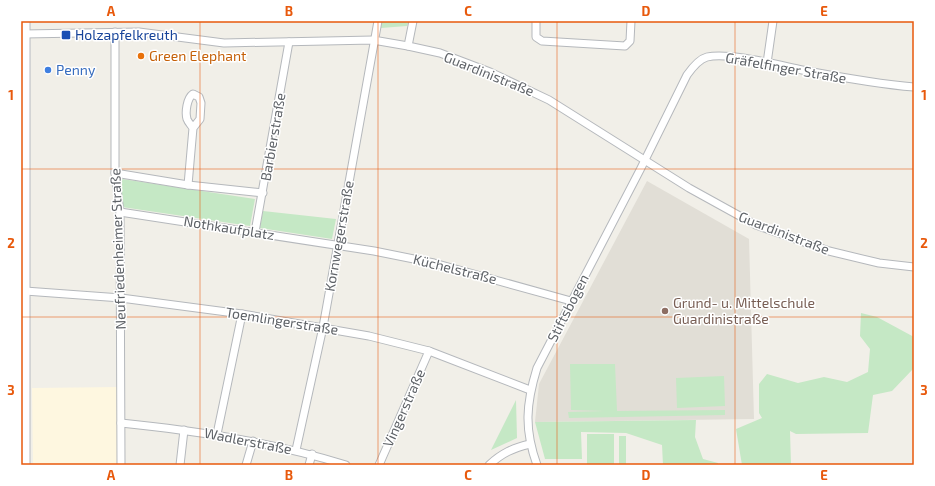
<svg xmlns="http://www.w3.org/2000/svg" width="935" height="486" viewBox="0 0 935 486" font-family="'Exo 2',sans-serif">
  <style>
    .commercial { fill: #fef7e0 }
    .education { fill: #e1ded6 }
    .green { fill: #c5e8c5 }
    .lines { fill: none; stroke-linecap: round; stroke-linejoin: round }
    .street-casing { stroke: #b5b8bc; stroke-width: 9 }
    .secondary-casing { stroke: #b6babf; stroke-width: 13 }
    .street { stroke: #fff; stroke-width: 7 }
    .secondary { stroke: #fff; stroke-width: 11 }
    .grid { fill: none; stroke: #e8590c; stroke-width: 1; stroke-opacity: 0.55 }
    .transit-dot { fill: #1a4fb4; stroke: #fff; stroke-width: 1.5 }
    .food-dot { fill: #e8710a; stroke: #fff; stroke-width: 1.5 }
    .shop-dot { fill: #3f7fe0; stroke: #fff; stroke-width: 1.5 }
    .education-dot { fill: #8d6e63; stroke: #fff; stroke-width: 1.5 }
    .labels { text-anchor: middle; stroke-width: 3; stroke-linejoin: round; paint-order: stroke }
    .transit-label { font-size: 14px; fill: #164399; stroke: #fff; text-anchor: start }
    .food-label { font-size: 14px; fill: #c56008; stroke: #fff; text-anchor: start }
    .street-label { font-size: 14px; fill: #5f6368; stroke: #fff }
    .shop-label { font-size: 14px; fill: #366cbe; stroke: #fff; text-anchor: start }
    .education-label { font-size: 14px; fill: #785e54; stroke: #fff; text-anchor: start }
    .neatline { fill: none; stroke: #e8590c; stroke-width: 1.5 }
    .grid-label { font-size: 13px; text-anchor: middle; font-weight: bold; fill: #e8590c }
  </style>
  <rect width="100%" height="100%" fill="#f1efe8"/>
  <polygon class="commercial" points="120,387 120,465 33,465 32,388"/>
  <polygon class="education" points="647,181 749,239 754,419 535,422 539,384"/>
  <g class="green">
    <polygon points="382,21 409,21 407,26 381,28"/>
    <polygon points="122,179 255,199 250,226 122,207"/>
    <polygon points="263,211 336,219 332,239 260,228"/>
    <polygon points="861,313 877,317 914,337 913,369 892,391 873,395 868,433 796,434 790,431 791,465 742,465 736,429 762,418 759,413 759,384 767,374 798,383 824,377 847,382 868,372 870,349 860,336"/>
    <polygon points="570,364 615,364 617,411 725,410 725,415 569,418 568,412 605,411 571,410"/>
    <polygon points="724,376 725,406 677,408 676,378"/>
    <polygon points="516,400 517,438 491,450"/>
    <polygon points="696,420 695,437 703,459 718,463 718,465 663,465 662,445 626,433 581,432 582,459 545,459 535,422"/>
    <rect x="587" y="434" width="27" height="31"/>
    <rect x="619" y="436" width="7" height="29"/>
  </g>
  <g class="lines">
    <g class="street-casing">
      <g id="street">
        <polyline points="536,21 536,37 542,41 625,46 630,41 631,21"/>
        <polyline points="115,32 115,173 120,212 121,465"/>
        <polyline points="24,34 139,32 224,43 373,40 408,46 440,53 490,72 549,100 689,188 756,225 829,251 879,263 914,267"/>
        <polyline points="408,46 413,21"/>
        <polyline points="767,63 773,21"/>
        <polyline points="115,173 188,185 263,193"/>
        <path d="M188,185L193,128L200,119L201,103L199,97L193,94C187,98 185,112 187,119C188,122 191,125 193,128"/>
        <polyline points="120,212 374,251 434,263 571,301"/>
        <polyline points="255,232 289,42"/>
        <polyline points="25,291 121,298 242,314 369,336 429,351 530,390"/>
        <path d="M121,423C198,431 272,442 346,465"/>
        <polyline points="217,434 242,314"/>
        <polyline points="296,450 323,327 378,21"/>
        <polyline points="180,465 184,430"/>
        <polyline points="246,465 253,441"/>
        <polyline points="309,465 312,454"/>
        <polyline points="379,465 429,351"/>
        <path d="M489,465C502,453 513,448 530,444"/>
        <path d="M537,465C524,429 526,404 537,368L640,170L687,75C692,68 699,59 707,57C729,52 778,65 802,70C839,77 876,84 914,87"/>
      </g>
    </g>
    <g class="secondary-casing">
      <polyline id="secondary" points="24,21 24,465"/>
    </g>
    <use href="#street" class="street"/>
    <use href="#secondary" class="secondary"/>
  </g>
  <path class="grid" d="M200,21V465M378,21V465M557,21V465M735,21V465M21,169H914M21,317H914"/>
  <rect class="transit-dot" x="61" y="30" width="10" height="10" rx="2"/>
  <circle class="food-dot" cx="141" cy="56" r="4"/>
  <circle class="shop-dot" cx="48" cy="70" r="4"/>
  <circle class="education-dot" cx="665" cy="311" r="4"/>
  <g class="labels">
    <g class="transit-label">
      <text x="75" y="40">Holzapfelkreuth</text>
    </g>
    <g class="food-label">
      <text x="149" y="61">Green Elephant</text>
    </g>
    <g class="street-label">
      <text transform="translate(786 68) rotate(10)" y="5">Gräfelfinger Straße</text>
      <text transform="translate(489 74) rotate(22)" y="5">Guardinistraße</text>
      <text transform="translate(273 137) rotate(-80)" y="5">Barbierstraße</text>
      <text transform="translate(229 228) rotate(9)" y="5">Nothkaufplatz</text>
      <text transform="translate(784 233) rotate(21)" y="5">Guardinistraße</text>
      <text transform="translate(339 236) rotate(-80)" y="5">Kornwegerstraße</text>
      <text transform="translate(118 249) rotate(-92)" y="5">Neufriedenheimer Straße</text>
      <text transform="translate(455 269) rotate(14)" y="5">Küchelstraße</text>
      <text transform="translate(568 308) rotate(-63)" y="5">Stiftsbogen</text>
      <text transform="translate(282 321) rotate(9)" y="5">Toemlingerstraße</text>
      <text transform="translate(404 408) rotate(-66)" y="5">Vingerstraße</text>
      <text transform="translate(248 441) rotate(11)" y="5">Wadlerstraße</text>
    </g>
    <g class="shop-label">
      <text x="56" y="75">Penny</text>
    </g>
    <g class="education-label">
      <text x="673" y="308">Grund- u. Mittelschule<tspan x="673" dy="16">Guardinistraße</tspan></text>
    </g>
  </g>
  <rect width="935" height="486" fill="none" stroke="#ffffff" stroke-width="44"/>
  <rect x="22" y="22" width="891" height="442" class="neatline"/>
  <g class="grid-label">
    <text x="111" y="16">A</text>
    <text x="289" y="16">B</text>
    <text x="468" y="16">C</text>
    <text x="646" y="16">D</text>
    <text x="824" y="16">E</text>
    <text x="11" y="100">1</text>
    <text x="924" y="100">1</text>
    <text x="11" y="248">2</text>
    <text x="924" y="248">2</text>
    <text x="11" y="395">3</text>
    <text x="924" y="395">3</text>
    <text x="111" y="480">A</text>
    <text x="289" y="480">B</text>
    <text x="468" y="480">C</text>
    <text x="646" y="480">D</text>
    <text x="824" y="480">E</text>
  </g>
</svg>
